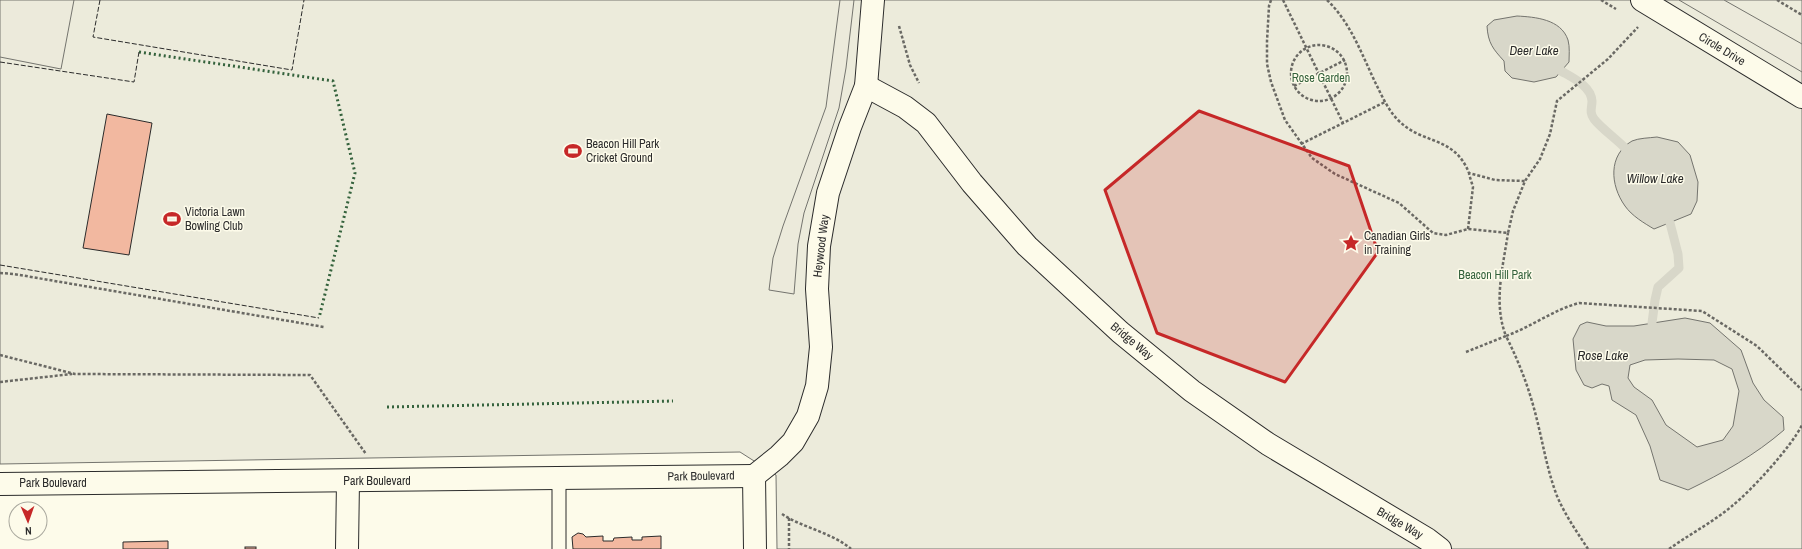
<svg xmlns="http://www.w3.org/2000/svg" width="1802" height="549" viewBox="0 0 1802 549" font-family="'Archivo Narrow',sans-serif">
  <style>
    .green { fill: #ecebdb; stroke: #74746e }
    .parking { fill: #eceadb; stroke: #74746e }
    .water { fill: #d8d7c9; stroke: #74746e; fill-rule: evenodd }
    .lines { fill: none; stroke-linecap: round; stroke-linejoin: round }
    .stream { stroke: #d8d7c9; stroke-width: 9 }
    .building { fill: #f2b8a0; stroke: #2b2b2b }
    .lane-casing { stroke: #2b2b2b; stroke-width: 15 }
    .street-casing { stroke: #2b2b2b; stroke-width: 24 }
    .path { stroke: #6a6964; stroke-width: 2.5; stroke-dasharray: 3 2; stroke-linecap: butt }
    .lane { stroke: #fdfbea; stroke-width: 13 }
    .street { stroke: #fdfbea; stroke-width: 22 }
    .hedge { stroke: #34623c; stroke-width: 3; stroke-dasharray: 2 3; stroke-linecap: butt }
    .fence { stroke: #2b2b2b; stroke-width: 1; stroke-dasharray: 5 2; stroke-linecap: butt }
    .marked { fill: #c62828; fill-opacity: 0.2; stroke: #c62828; stroke-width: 3; stroke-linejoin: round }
    .labels { text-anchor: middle; stroke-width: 3; stroke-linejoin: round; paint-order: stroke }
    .street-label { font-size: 12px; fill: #2b2b2b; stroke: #fdfbea }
    .park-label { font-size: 12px; fill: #34623c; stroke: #fdfbea }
    .poi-label { font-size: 12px; fill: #2b2b2b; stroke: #fdfbea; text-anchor: start }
    .water-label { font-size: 13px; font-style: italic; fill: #2b2b2b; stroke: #fdfbea }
  </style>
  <rect width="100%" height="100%" fill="#fdfbea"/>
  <polygon class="green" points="0,0 1802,0 1802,549 777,549 776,475 740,452 0,464"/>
  <g class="parking">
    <polygon points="0,0 74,0 61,69 0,57"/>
    <polygon points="840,0 854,0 846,68 839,108 804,213 798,244 794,294 769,290 773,258 783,226 826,107"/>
    <polygon points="1679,0 1724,0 1802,44 1802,72"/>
  </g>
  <g class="water">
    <path d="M1517,16C1535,17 1561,19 1568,40C1570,47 1569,56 1569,62L1556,77L1534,82L1512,78L1505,71L1504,61C1493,49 1488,43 1487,26L1494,20Z"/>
    <path d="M1657,137L1678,142L1690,155L1698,182L1697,201L1691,214L1654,229C1644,223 1632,216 1625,206C1610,185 1608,155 1632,141C1639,138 1649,138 1657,137Z"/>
    <path d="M1685,318L1710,323L1741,350L1753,383L1764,400L1783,417L1784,430C1755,455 1723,473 1688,490L1660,480L1650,446L1636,415L1612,400L1609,386L1602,384L1592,388L1584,385L1576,370L1573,339L1580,325L1587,322L1606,326H1634ZM1678,359L1714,360L1732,369L1739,391L1733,426L1723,440L1697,447L1666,425L1652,400L1634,387L1628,378L1630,365L1645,360Z"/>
  </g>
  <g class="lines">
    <g class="stream">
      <path d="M1561,71C1573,78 1591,86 1592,101C1592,108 1589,112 1594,119C1600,127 1616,139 1624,147"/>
      <polyline points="1652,323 1655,300 1658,287 1679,268 1678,254 1670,223"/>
    </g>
  </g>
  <g class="building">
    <polygon points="107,114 152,123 129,255 83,248"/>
    <polygon points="578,533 583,534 586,537 603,536 603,541 613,541 614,538 632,537 632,540 642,540 642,537 661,536 661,549 573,549 572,537"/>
    <polygon points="168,541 168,549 123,549 123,542"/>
    <rect x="245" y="547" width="11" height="2"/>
  </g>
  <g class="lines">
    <g class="lane-casing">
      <polyline id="lane" points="559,478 559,549"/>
    </g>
    <g class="street-casing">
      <g id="street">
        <polyline points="1642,0 1802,97"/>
        <polyline points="866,86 905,107 926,123 972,183 1027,246 1120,332 1192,391 1268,444 1427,539 1440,549"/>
        <polyline points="754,476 779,456 793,442 808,416 817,386 821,347 817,289 819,246 828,193 850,127 866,86 873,0"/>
        <polyline points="754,476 755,549"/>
        <polyline points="0,484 754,476"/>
        <polyline points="347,549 348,481"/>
      </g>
    </g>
    <g class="path">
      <polyline points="1271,0 1269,6 1267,41 1267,64 1271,82 1285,120 1312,158 1335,174 1399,203 1433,233 1446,235 1468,229 1508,233 1513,211 1525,181 1540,159 1550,134 1557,101 1608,59 1638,27"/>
      <polyline points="1283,0 1343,123"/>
      <path d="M1327,0C1351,23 1362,55 1376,84C1382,96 1388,110 1398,120C1422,145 1454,135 1469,173L1495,180L1525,181"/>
      <polyline points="1601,0 1616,9"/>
      <polyline points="1777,0 1802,15"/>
      <polyline points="899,26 910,65 919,83"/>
      <circle cx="1319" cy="73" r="28"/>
      <polyline points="1294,86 1345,60"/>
      <polyline points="1301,144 1385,102"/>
      <polyline points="1468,229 1473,187 1469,174"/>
      <polyline points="0,273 14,274 324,327"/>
      <path d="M1466,352L1506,336C1493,303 1503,267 1508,233"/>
      <polyline points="0,355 75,374 310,375 366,454"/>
      <polyline points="0,382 72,374"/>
      <path d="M782,514C803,528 831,532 851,549"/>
      <polyline points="789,518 789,549"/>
      <path d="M1588,549C1577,532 1565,515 1557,496C1547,470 1543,443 1536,416C1529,388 1519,362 1506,336C1531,327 1553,310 1579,303L1702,311L1757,346L1802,390"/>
      <path d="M1669,549C1690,534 1713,522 1732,506C1752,490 1791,447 1802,425"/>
    </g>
    <use href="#lane" class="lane"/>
    <use href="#street" class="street"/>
    <g class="hedge">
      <polyline points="139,52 333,81 355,173 319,318"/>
      <polyline points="387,407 673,401"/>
    </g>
    <g class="fence">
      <polyline points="100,0 93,37 292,70 304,0"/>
      <polyline points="0,62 134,82 139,52"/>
      <polyline points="0,265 319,318"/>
    </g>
  </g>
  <path class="marked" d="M1199,111L1349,166L1378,252L1285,382L1157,333L1105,190Z"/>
  <defs>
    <g id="stadium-bare" transform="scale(1.38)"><path d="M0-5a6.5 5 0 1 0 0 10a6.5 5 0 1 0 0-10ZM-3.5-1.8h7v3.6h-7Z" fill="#c62828" stroke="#fdfbea" stroke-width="2.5" paint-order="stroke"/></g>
    <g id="sight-bare" transform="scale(1.38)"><path d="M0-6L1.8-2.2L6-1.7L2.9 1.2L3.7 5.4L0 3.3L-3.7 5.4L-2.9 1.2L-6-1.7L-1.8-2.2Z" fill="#c62828" stroke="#fdfbea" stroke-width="2.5" paint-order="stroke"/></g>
  </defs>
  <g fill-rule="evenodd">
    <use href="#stadium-bare" x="573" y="151"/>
    <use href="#stadium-bare" x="172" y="219"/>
    <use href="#sight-bare" x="1351" y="243"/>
  </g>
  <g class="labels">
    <g class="street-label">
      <text transform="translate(1722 49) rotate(31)" y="4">Circle Drive</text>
      <text transform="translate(821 246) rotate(-83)" y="4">Heywood Way</text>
      <text transform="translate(1132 341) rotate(40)" y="4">Bridge Way</text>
      <text transform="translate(701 476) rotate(-1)" y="4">Park Boulevard</text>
      <text x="377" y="485">Park Boulevard</text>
      <text x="53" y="487">Park Boulevard</text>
      <text transform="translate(1400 523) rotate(30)" y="4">Bridge Way</text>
    </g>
    <g class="park-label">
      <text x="1321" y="82">Rose Garden</text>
      <text x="1495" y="279">Beacon Hill Park</text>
    </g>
    <g class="poi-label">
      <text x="586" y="148">Beacon Hill Park<tspan x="586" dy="14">Cricket Ground</tspan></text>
      <text x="185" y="216">Victoria Lawn<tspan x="185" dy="14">Bowling Club</tspan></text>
      <text x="1364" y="240">Canadian Girls<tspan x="1364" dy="14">in Training</tspan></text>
    </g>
    <g class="water-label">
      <text x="1534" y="55">Deer Lake</text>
      <text x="1655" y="183">Willow Lake</text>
      <text x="1603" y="360">Rose Lake</text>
    </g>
  </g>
  <g transform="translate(28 521) rotate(178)"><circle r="19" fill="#fdfbea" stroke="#a9a89e"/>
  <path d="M0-3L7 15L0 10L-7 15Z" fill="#c62828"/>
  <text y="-6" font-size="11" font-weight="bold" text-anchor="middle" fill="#2b2b2b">N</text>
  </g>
</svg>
